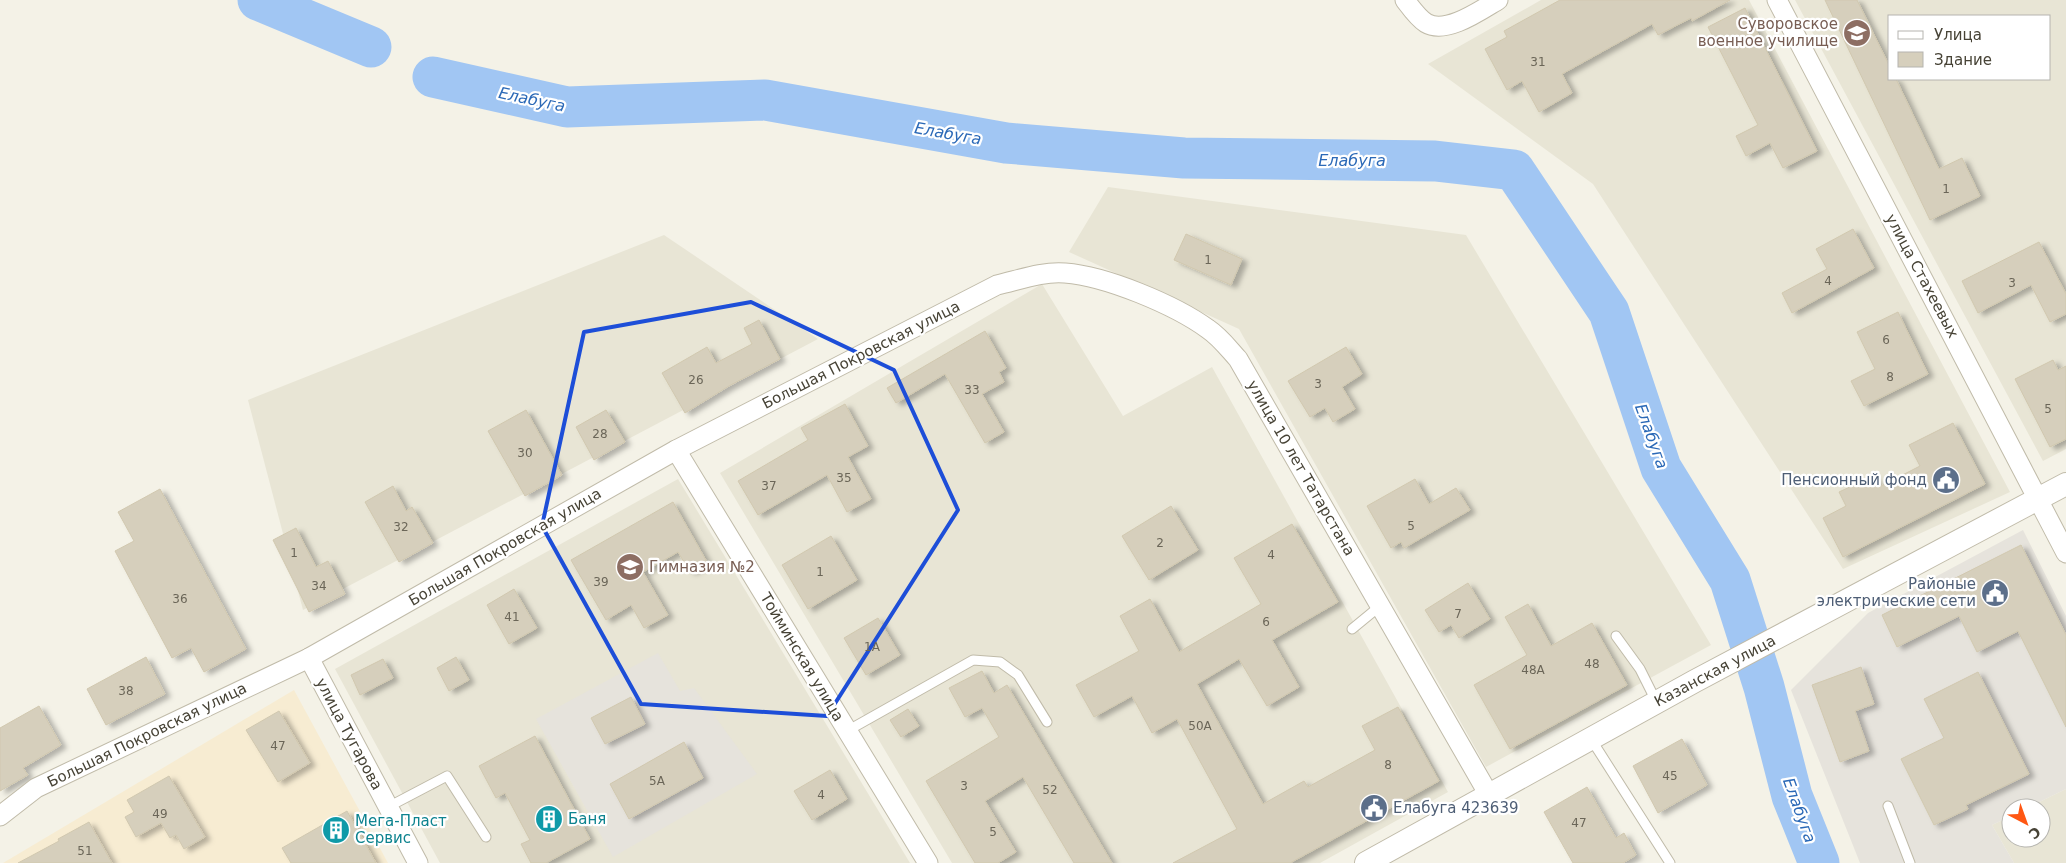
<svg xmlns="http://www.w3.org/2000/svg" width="2066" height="863" viewBox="0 0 2066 863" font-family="'DejaVu Sans',sans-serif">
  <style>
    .residential { fill: #e8e5d5; fill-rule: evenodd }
    .commercial { fill: #f7ecd2 }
    .industrial { fill: #e6e3dc }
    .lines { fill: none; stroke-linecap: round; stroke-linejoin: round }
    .river { stroke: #a1c6f3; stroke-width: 41 }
    .building { fill: #d6cfbc; stroke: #d1c8af; filter: url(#shadow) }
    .service-casing { stroke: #c0bba9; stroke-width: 11 }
    .minor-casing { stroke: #c0bba9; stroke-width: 21 }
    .tertiary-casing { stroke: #c0bba9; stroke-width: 24 }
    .service { stroke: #fff; stroke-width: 9 }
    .minor { stroke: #fff; stroke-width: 19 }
    .tertiary { stroke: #fff; stroke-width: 22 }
    .marked { fill: none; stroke: #1d4ed8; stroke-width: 4; stroke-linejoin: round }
    .labels { text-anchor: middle; stroke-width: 4.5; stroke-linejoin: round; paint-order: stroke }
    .number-label { font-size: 12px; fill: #6b6658 }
    .education-label { font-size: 15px; fill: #785e54; stroke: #fff; text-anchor: end }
    .street-label { font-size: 15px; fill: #474336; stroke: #fff }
    .service-label { font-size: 15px; fill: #4e5e75; stroke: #fff; text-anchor: end }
    .culture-label { font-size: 15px; fill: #0d838f; stroke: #fff; text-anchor: start }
    .water-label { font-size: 16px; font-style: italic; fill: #2b69b7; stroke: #fff }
  </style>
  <defs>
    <filter id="shadow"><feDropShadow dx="5.5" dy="3" stdDeviation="2.5" flood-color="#0004"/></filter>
  </defs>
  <rect width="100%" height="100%" fill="#f4f2e7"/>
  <g class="residential">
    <polygon points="1541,0 1749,0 2010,492 1843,569 1593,184 1428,64"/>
    <path d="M1795,0H2066V449L2043,461ZM1890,16H2050V79H1890Z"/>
    <polygon points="1108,187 1466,235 1711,645 1486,767 1239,329 1069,252"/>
    <polygon points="664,235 818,339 303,610 248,400"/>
    <polygon points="1042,284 1123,416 1212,367 1448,792 1320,863 952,863 720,473"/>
    <polygon points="678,479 910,863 440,863 335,669"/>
    <polygon points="2066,789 2066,863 2014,863 1992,825 2011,816 2011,838 2041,838 2041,808 2027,808"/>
  </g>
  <polygon class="commercial" points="294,690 388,863 3,863"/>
  <g class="industrial">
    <polygon points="2023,530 2066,616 2066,789 2027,808 2011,808 2011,816 1992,825 2014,863 1860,863 1791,690 1868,613"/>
    <polygon points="658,653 680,691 694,688 757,774 613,857 536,719"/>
  </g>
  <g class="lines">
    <g class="river">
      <polyline points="258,0 371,47"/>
      <polyline points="433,77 567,107 765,100 1006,143 1184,158 1435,161 1514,170 1609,312 1661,468 1730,580 1764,687 1792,796 1819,863"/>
    </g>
  </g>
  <g class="building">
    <polygon points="1560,0 1730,0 1692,21 1691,18 1658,35 1652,24 1562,74 1572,93 1539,112 1522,81 1507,90 1485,49 1507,37 1504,31"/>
    <polygon points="1825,0 1857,0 1890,67 1890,79 1896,79 1939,169 1962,158 1980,196 1930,220"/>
    <polygon points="1745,8 1817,151 1783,168 1770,143 1746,156 1736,136 1758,125 1708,27"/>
    <polygon points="1853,229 1874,268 1792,313 1782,293 1827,269 1816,249"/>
    <polygon points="1186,234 1242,259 1231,285 1174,260"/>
    <polygon points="2039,242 2066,294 2066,314 2050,322 2031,285 1978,313 1962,281"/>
    <polygon points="1898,312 1928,374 1864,406 1851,381 1875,369 1857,332"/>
    <polygon points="759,320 780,359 729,386 685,413 662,373 707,347 716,363 752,344 744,328"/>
    <polygon points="985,331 1006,368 999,372 1004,382 982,394 1004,432 985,443 945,374 896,403 887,388"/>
    <polygon points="1346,347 1362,374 1342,387 1355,409 1333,422 1325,408 1310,417 1288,381"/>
    <polygon points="2053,360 2058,370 2066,366 2066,439 2050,447 2015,379"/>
    <polygon points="845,404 868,446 848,457 871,499 847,512 827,475 758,515 738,481 808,440 801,428"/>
    <polygon points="526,410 562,475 525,496 488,431"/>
    <polygon points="606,410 625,442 594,460 576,427"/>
    <polygon points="1953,423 1985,484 1843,557 1823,518 1846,506 1839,492 1873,476 1879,487 1920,466 1909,445"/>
    <polygon points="1415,479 1429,504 1456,488 1470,510 1404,548 1401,542 1391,548 1367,506"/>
    <polygon points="393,486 406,511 412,507 433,543 399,562 365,502"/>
    <polygon points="160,489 246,649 204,672 191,648 172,658 115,551 134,541 118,512"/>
    <polygon points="673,502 707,562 690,572 678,552 643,572 668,615 644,628 631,605 606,620 571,560"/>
    <polygon points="1171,506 1198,550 1149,580 1122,536"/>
    <polygon points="1292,524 1338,602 1272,640 1299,687 1267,706 1239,659 1197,684 1263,804 1304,781 1308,787 1375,750 1362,726 1398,707 1439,781 1290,863 1173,863 1237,829 1177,719 1152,733 1132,696 1094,717 1076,685 1139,651 1120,616 1150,599 1179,652 1261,604 1234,558"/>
    <polygon points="296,528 316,567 328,561 345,594 309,612 273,540"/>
    <polygon points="831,536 857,580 808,609 782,565"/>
    <polygon points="2021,545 2066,635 2066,727 2018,631 1977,652 1959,616 1897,647 1882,615"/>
    <polygon points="1468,583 1490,619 1459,638 1451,625 1439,632 1425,610"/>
    <polygon points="514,589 537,628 509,644 487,605"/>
    <polygon points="1528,604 1551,646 1592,623 1627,685 1510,749 1474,685 1527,655 1505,617"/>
    <polygon points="878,618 900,655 866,675 844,638"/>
    <polygon points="146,657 165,694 106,725 87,689"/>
    <polygon points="456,657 469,680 449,691 437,668"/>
    <polygon points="383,659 393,678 360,695 351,675"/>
    <polygon points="1861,667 1874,704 1855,711 1869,751 1840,762 1812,685"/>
    <polygon points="982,671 994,693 1007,685 1112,863 1074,863 1023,777 985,801 1016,852 998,863 975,863 926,781 999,737 982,708 965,717 949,688"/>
    <polygon points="1978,672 2029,774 1966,805 1968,809 1934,825 1901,759 1944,738 1924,699"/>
    <polygon points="631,697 645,724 605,744 591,718"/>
    <polygon points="39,706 61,745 23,768 28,775 0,791 0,728"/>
    <polygon points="908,709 919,726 901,737 890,720"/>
    <polygon points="279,711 310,763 278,782 246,730"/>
    <polygon points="535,736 590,839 546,863 531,863 521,844 530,840 505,793 496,798 479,766"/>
    <polygon points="1682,739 1707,785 1658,813 1633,766"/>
    <polygon points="684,742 703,778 629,819 610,784"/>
    <polygon points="830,770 847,799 812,820 794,791"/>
    <polygon points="169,776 205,837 184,849 176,835 170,838 161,823 136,837 125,817 134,812 127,800"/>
    <polygon points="1587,787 1616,838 1624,833 1636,855 1623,863 1573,863 1544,812"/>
    <polygon points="347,811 376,863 291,863 282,848"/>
    <polygon points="89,822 112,863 18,863 59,841 58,839"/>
  </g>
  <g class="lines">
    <g class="service-casing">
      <g id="service">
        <polyline points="1352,629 1380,606"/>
        <polyline points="1616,636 1640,669 1656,701"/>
        <polyline points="847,731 973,660 1000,662 1018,675 1047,722"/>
        <polyline points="1591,739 1670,863"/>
        <polyline points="1888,806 1910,863"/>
        <polyline points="388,807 447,776 486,837"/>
      </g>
    </g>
    <g class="minor-casing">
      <g id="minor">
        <path d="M1405,0C1411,8 1418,18 1426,23C1446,35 1481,10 1498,0"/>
        <polyline points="1777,0 2066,553"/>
        <polyline points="676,450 928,863"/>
        <polyline points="309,658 418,863"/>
        <path d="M0,816L36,788L309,658L676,450L997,285C1019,280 1043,271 1065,273C1106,276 1175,305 1208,329C1220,337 1228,348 1238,359L1489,795"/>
      </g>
    </g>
    <g class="tertiary-casing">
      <polyline id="tertiary" points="1366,863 1695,681 2066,484"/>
    </g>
    <use href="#service" class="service"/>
    <use href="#minor" class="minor"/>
    <use href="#tertiary" class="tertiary"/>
  </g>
  <path class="marked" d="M751,302L894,370L958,510L827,716L641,704L542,526L584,332Z"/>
  <defs>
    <g id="university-disc" transform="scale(1.4375)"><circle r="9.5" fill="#8d6e63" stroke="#fff"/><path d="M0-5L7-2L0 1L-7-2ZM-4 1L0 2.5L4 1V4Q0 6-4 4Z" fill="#fff"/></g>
    <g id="civic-disc" transform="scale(1.4375)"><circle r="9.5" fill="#5c6f8a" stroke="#fff"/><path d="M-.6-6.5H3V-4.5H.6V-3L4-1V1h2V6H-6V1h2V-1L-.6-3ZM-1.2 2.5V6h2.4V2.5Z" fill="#fff"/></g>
    <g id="school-disc" transform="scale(1.4375)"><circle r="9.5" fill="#8d6e63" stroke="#fff"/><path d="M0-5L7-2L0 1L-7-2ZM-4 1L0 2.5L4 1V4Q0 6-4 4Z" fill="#fff"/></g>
    <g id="building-disc" transform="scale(1.4375)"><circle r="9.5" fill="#0f9aa8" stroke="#fff"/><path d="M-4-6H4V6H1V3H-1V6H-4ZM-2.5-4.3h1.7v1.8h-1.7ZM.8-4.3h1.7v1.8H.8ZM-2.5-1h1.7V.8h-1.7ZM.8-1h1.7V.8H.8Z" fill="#fff"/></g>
  </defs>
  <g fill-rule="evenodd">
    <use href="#university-disc" x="1857" y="33"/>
    <use href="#civic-disc" x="1946" y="480"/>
    <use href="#school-disc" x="630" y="567"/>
    <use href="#civic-disc" x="1995" y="593"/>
    <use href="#civic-disc" x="1374" y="808"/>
    <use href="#building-disc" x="549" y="819"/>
    <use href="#building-disc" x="336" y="830"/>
  </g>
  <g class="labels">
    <g class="number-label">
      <text x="1538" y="66">31</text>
      <text x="1946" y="193">1</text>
      <text x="1208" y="264">1</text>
      <text x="1828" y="285">4</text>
      <text x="2012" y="287">3</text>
      <text x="1886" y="344">6</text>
      <text x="1890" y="381">8</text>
      <text x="696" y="384">26</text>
      <text x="1318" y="388">3</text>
      <text x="972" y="394">33</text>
      <text x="2048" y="413">5</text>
      <text x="600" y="438">28</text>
      <text x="525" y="457">30</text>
      <text x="844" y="482">35</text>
      <text x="769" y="490">37</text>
      <text x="1411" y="530">5</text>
      <text x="401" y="531">32</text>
      <text x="1160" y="547">2</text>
      <text x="294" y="557">1</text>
      <text x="1271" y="559">4</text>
      <text x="820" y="576">1</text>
      <text x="601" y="586">39</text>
      <text x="319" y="590">34</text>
      <text x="180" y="603">36</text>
      <text x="1458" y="618">7</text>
      <text x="512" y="621">41</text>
      <text x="1266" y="626">6</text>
      <text x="872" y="651">1А</text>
      <text x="1592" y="668">48</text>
      <text x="1533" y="674">48А</text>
      <text x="126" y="695">38</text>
      <text x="1200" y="730">50А</text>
      <text x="278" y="750">47</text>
      <text x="1388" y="769">8</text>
      <text x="1670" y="780">45</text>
      <text x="657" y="785">5А</text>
      <text x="964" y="790">3</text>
      <text x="1050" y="794">52</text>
      <text x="821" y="799">4</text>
      <text x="160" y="818">49</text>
      <text x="1579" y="827">47</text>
      <text x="993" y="836">5</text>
      <text x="85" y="855">51</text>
    </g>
    <g class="education-label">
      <text x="1838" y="29">Суворовское<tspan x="1838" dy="17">военное училище</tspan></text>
      <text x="649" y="572" text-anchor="start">Гимназия №2</text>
    </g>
    <g class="street-label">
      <text transform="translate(1922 276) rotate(62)" y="5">улица Стахеевых</text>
      <text transform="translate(861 355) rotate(-27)" y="5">Большая Покровская улица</text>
      <text transform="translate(1301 468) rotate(60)" y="5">улица 10 лет Татарстана</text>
      <text transform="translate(505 547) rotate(-30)" y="5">Большая Покровская улица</text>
      <text transform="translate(802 657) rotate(59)" y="5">Тойминская улица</text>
      <text transform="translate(1715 671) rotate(-28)" y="5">Казанская улица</text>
      <text transform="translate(349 734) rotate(62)" y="5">улица Тугарова</text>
      <text transform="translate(147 735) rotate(-26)" y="5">Большая Покровская улица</text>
    </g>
    <g class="service-label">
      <text x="1927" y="485">Пенсионный фонд</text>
      <text x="1976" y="589">Районые<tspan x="1976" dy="17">электрические сети</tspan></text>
      <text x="1393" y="813" text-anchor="start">Елабуга 423639</text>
    </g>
    <g class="culture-label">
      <text x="568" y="824">Баня</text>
      <text x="355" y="826">Мега-Пласт<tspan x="355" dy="17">Сервис</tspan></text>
    </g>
    <g class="water-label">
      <text transform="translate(532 99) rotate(12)" y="6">Елабуга</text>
      <text transform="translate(948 133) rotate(10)" y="6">Елабуга</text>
      <text x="1352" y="166">Елабуга</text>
      <text transform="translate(1652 436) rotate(70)" y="6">Елабуга</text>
      <text transform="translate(1800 810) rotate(70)" y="6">Елабуга</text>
    </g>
  </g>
  <rect x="1888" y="15" width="162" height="65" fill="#ffffff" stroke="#b5b4af"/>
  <rect x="1898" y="31" width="25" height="8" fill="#ffffff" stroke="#b5b4af"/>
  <text x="1934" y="40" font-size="15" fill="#474336">Улица</text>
  <rect x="1898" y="52" width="25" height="15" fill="#d6cfbc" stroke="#b5b4af"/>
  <text x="1934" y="65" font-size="15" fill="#474336">Здание</text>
  <g transform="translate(2026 823) rotate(139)"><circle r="24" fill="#ffffff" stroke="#b5b4af"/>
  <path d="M0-4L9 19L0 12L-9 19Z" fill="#ff5713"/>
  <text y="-8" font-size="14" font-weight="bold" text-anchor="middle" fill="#474336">С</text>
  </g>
</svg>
